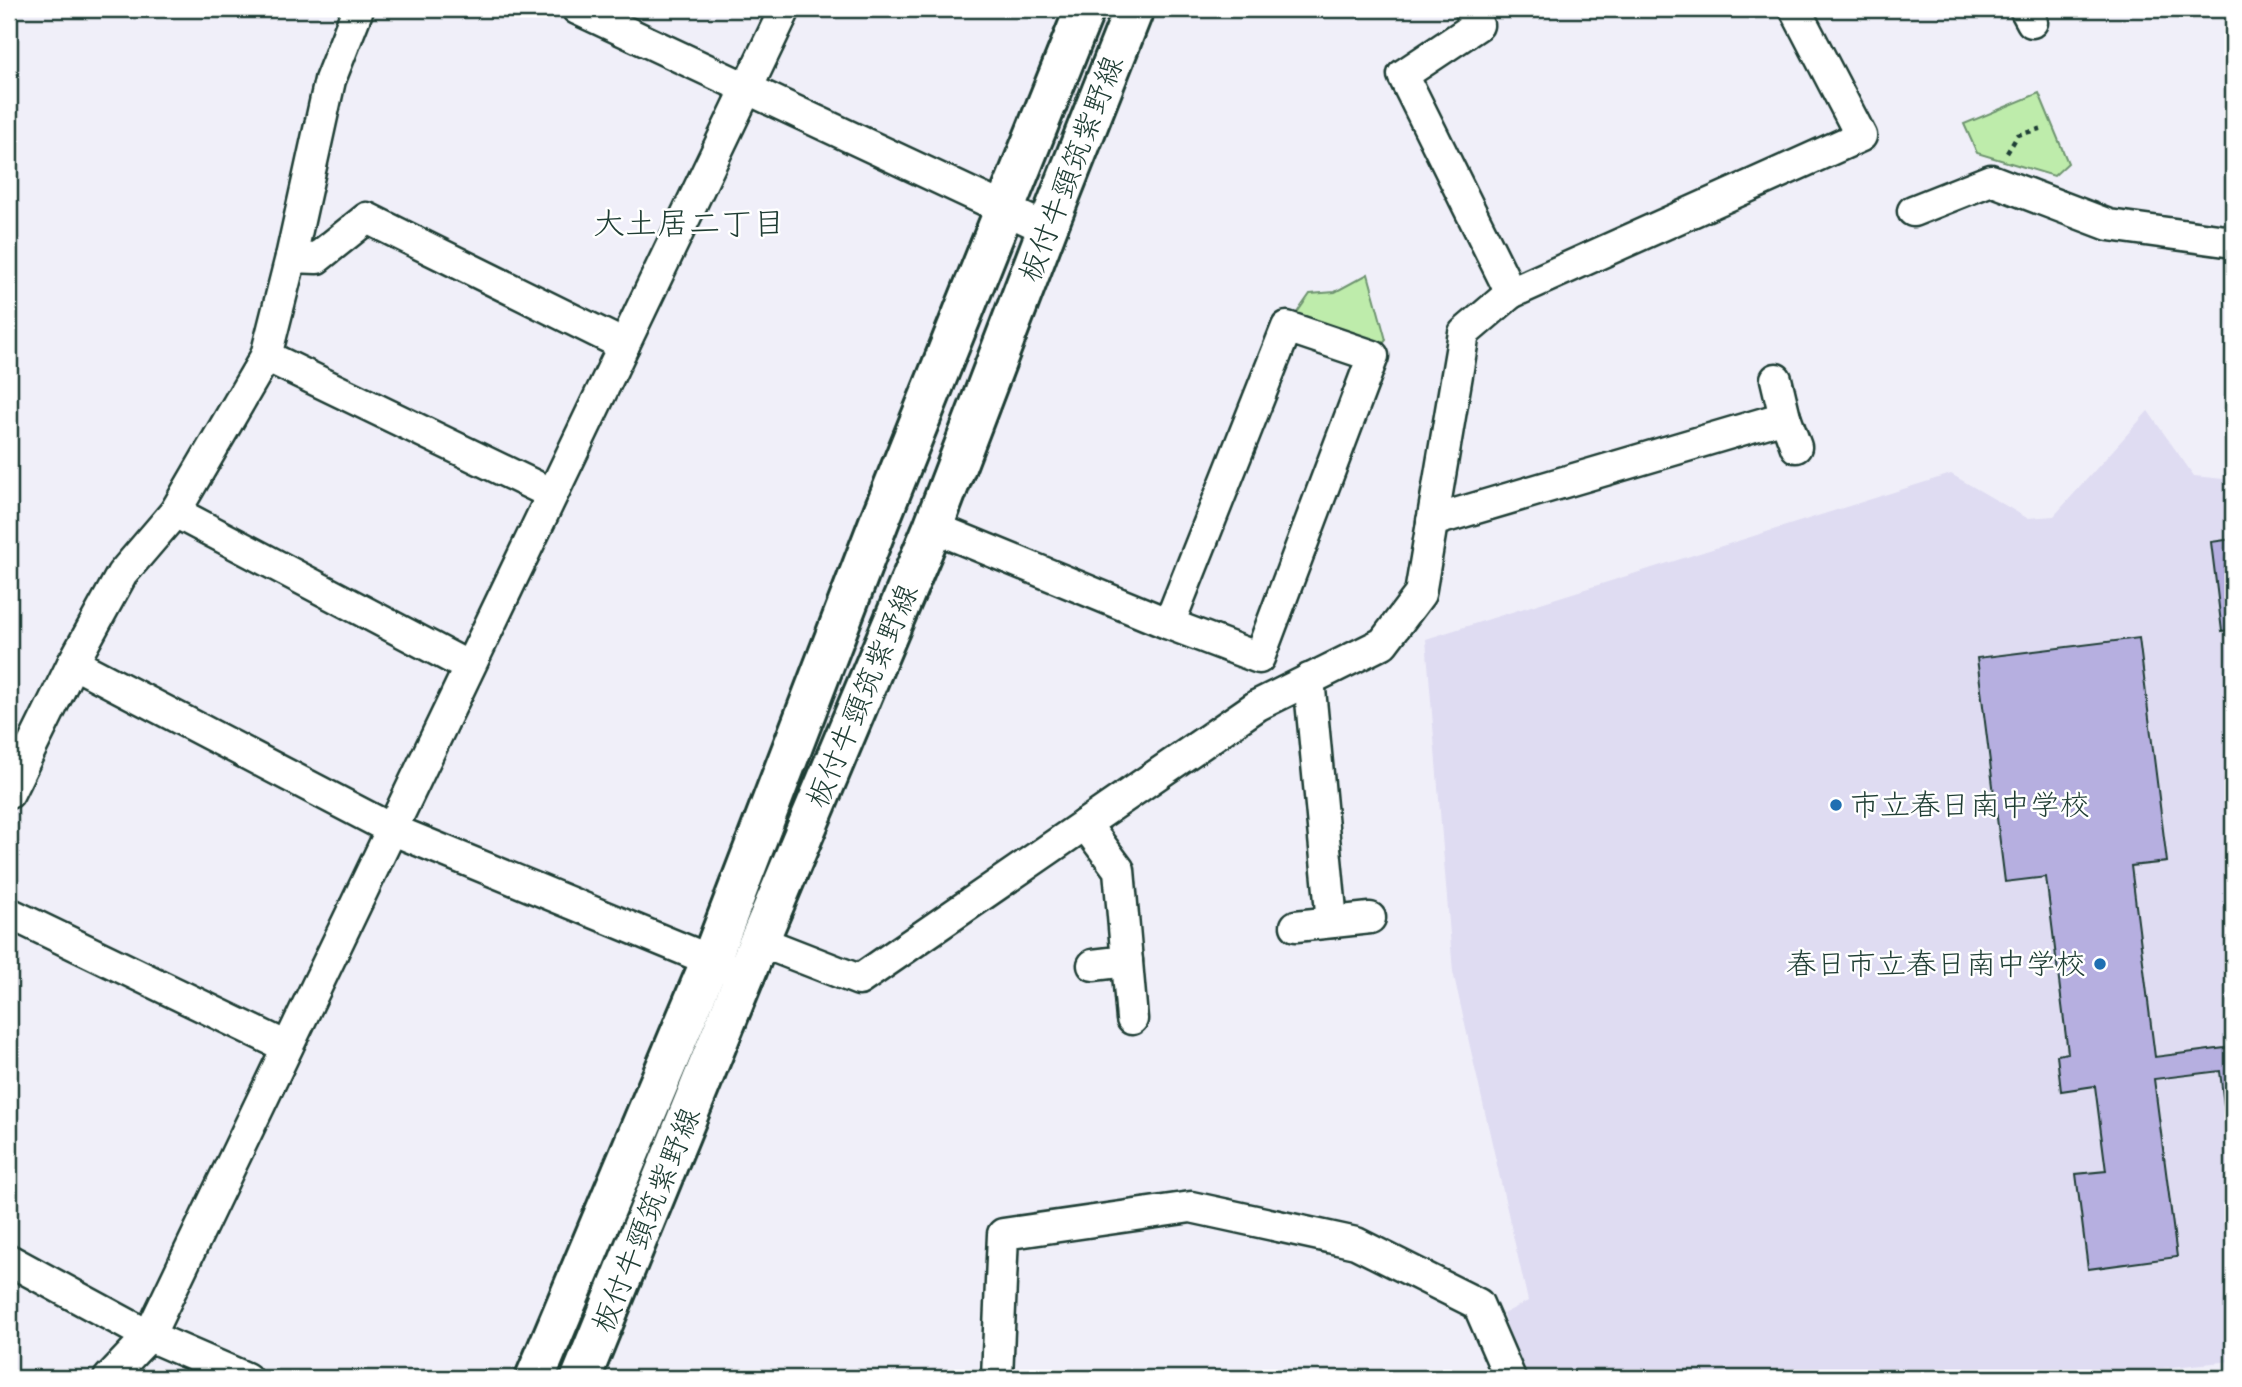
<svg xmlns="http://www.w3.org/2000/svg" width="2242" height="1387" viewBox="0 0 2242 1387" font-family="Caveat,'Klee One',sans-serif">
  <style>
    .built { fill: #dfdcf2 }
    .green { fill: #beecab; stroke: #6e9470; stroke-width: 2 }
    .building { fill: #b6afe0; stroke: #1f3d34; stroke-width: 2 }
    .lines { fill: none; stroke-linecap: round; stroke-linejoin: round }
    .minor-casing { stroke: #1f3d34; stroke-width: 35 }
    .secondary-casing { stroke: #1f3d34; stroke-width: 44 }
    .path { stroke: #1f3d34; stroke-width: 4.5; stroke-dasharray: 5 5; stroke-linecap: butt }
    .minor { stroke: #fff; stroke-width: 30 }
    .secondary { stroke: #fff; stroke-width: 38 }
    .poi-dot { fill: #1f6fb2; stroke: #fff; stroke-width: 2.5 }
    .labels { text-anchor: middle; stroke-width: 5; stroke-linejoin: round; paint-order: stroke }
    .street-label { font-size: 30px; fill: #1f3d34; stroke: #fff }
    .poi-label { font-size: 30px; fill: #1f3d34; stroke: #fff; text-anchor: start }
    .neighbourhood-label { font-size: 32px; fill: #1f3d34; stroke: #fff }
  </style>
  <rect width="100%" height="100%" fill="#f0eff9"/>
  <filter id="ink" filterUnits="userSpaceOnUse"><feTurbulence type="fractalNoise" baseFrequency=".0143" numOctaves="2"/><feDisplacementMap in="SourceGraphic" scale="14" xChannelSelector="R" yChannelSelector="G"/><feConvolveMatrix kernelMatrix="1 2 1 2 8 2 1 2 1" color-interpolation-filters="sRGB"/></filter>
  <g filter="url(#ink)">
    <polygon class="built" points="2148,411 2194,476 2233,480 2233,1361 2062,1378 1524,1378 1503,1314 1528,1301 1453,972 1426,639 1951,474 2027,518 2054,516"/>
    <g class="green">
      <polygon points="2039,93 2068,163 2054,176 1977,153 1964,124"/>
      <polygon points="1368,274 1386,340 1373,356 1287,327 1310,294 1335,292"/>
    </g>
    <g class="building">
      <polygon points="2233,539 2233,629 2222,631 2211,542"/>
      <polygon points="2139,638 2167,862 2131,866 2155,1057 2233,1047 2233,1122 2226,1123 2220,1071 2154,1079 2177,1257 2088,1269 2076,1174 2106,1171 2095,1086 2061,1091 2057,1055 2068,1053 2046,877 2005,882 1977,658"/>
      <polygon points="2233,1001 2233,1043 2228,1002"/>
    </g>
    <g class="lines">
      <g class="minor-casing">
        <g id="minor">
          <polyline points="577,9 1047,229"/>
          <polyline points="1470,9 1478,25 1403,75 1511,293 1861,136 1795,9"/>
          <polyline points="2025,9 2032,22"/>
          <polyline points="1913,211 1991,180 2109,225 2233,242"/>
          <polyline points="291,257 317,258 367,218 624,345"/>
          <polyline points="266,356 552,494"/>
          <polyline points="1776,379 1785,417 1796,447"/>
          <polyline points="175,512 469,667"/>
          <polyline points="1432,521 1785,417"/>
          <polyline points="933,527 1169,624 1259,658 1373,356 1287,327 1169,624"/>
          <polyline points="73,663 391,829 729,968"/>
          <polyline points="1309,679 1332,922"/>
          <polyline points="9,793 73,663 122,574 175,512 266,356 291,257 330,80 358,9"/>
          <polyline points="1085,824 1119,870 1132,1019"/>
          <polyline points="9,913 287,1047"/>
          <polyline points="1296,926 1370,918"/>
          <polyline points="759,941 859,980 1258,705 1383,643 1420,594 1464,333 1511,293"/>
          <polyline points="1093,965 1127,961"/>
          <polyline points="9,1260 149,1336 246,1378"/>
          <polyline points="109,1378 149,1336 785,9"/>
          <polyline points="997,1378 1003,1234 1191,1207 1356,1243 1478,1304 1510,1378"/>
        </g>
      </g>
      <g class="secondary-casing">
        <g id="secondary">
          <polyline points="535,1378 710,962 879,522 1085,9"/>
          <polyline points="581,1378 759,941 933,527 1047,229 1134,9"/>
        </g>
      </g>
      <polyline class="path" points="2007,153 2018,135 2043,128"/>
      <use href="#minor" class="minor"/>
      <use href="#secondary" class="secondary"/>
    </g>
  </g>
  <g class="poi-dot">
    <circle cx="1836" cy="805" r="7"/>
    <circle cx="2100" cy="964" r="7"/>
  </g>
  <g class="labels">
    <g class="street-label">
      <text transform="translate(1071 169) rotate(-69)" y="10">板付牛頸筑紫野線</text>
      <text transform="translate(862 696) rotate(-67)" y="10">板付牛頸筑紫野線</text>
      <text transform="translate(646 1220) rotate(-68)" y="10">板付牛頸筑紫野線</text>
    </g>
    <g class="poi-label">
      <text x="1850" y="815">市立春日南中学校</text>
      <text x="2086" y="974" text-anchor="end">春日市立春日南中学校</text>
    </g>
    <g class="neighbourhood-label">
      <text x="689" y="234">大土居二丁目</text>
    </g>
  </g>
  <rect width="2242" height="1387" fill="none" stroke="#fff" stroke-width="35"/>
  <rect x="18" y="18" width="2207" height="1352" fill="none" stroke="#1f3d34" stroke-width="2.5" filter="url(#ink)"/>
</svg>
